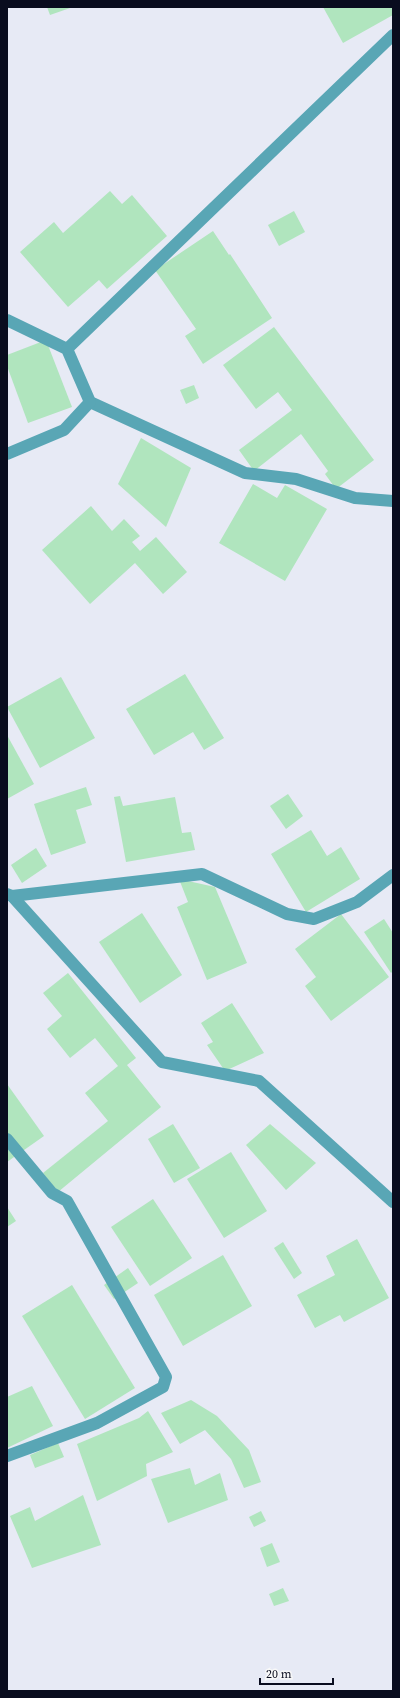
<svg xmlns="http://www.w3.org/2000/svg" width="400" height="1698" viewBox="0 0 400 1698" font-family="'Source Serif 4',serif">
  <style>
    .building { fill: #b0e5be }
    .lines { fill: none; stroke-linecap: round; stroke-linejoin: round }
    .street { stroke: #59a6b5; stroke-width: 12 }
  </style>
  <rect width="100%" height="100%" fill="#e7eaf5"/>
  <g class="building">
    <polygon points="47,7 73,7 50,15"/>
    <polygon points="323,7 393,7 393,15 343,43"/>
    <polygon points="110,191 122,204 132,195 167,236 107,289 99,280 68,307 20,252 54,222 63,233"/>
    <polygon points="294,211 305,232 279,246 268,225"/>
    <polygon points="213,231 229,255 230,254 272,318 203,364 185,336 196,329 155,270"/>
    <polygon points="274,327 374,460 336,489 325,474 328,471 301,434 254,471 239,450 292,410 278,392 256,409 223,365"/>
    <polygon points="46,340 72,407 28,423 7,366 7,355"/>
    <polygon points="194,385 199,398 186,404 180,390"/>
    <polygon points="141,438 191,468 166,527 118,484"/>
    <polygon points="253,484 277,498 285,485 327,509 285,581 219,543"/>
    <polygon points="91,506 112,531 124,519 140,536 132,542 140,551 156,537 187,572 163,594 135,563 90,604 42,550"/>
    <polygon points="185,674 224,738 204,750 193,732 154,755 126,709"/>
    <polygon points="61,677 95,738 40,768 7,707"/>
    <polygon points="7,735 34,784 7,799"/>
    <polygon points="86,787 92,805 76,810 86,843 51,855 34,804"/>
    <polygon points="288,794 303,816 286,829 270,806"/>
    <polygon points="120,796 123,806 175,797 182,833 191,832 195,850 126,862 114,797"/>
    <polygon points="311,830 327,856 341,847 360,879 306,912 271,854"/>
    <polygon points="36,848 47,866 22,883 11,865"/>
    <polygon points="179,879 215,887 247,963 207,980 177,907 188,902"/>
    <polygon points="142,913 182,975 140,1003 99,942"/>
    <polygon points="341,914 389,977 331,1021 305,986 316,977 295,949"/>
    <polygon points="384,919 393,933 393,971 391,973 364,932"/>
    <polygon points="68,973 136,1058 127,1065 161,1107 58,1192 43,1173 108,1121 85,1093 118,1066 95,1038 70,1058 47,1029 62,1016 43,993"/>
    <polygon points="232,1003 264,1053 225,1071 207,1045 213,1042 201,1023"/>
    <polygon points="7,1084 44,1136 7,1162"/>
    <polygon points="173,1124 200,1168 174,1183 148,1139"/>
    <polygon points="270,1124 316,1163 286,1190 246,1145"/>
    <polygon points="231,1152 267,1211 224,1238 187,1179"/>
    <polygon points="153,1199 192,1258 150,1286 111,1227"/>
    <polygon points="7,1207 16,1221 7,1227"/>
    <polygon points="357,1239 389,1298 344,1322 340,1315 315,1328 297,1295 335,1275 326,1256"/>
    <polygon points="283,1242 302,1273 294,1279 274,1248"/>
    <polygon points="223,1255 252,1306 183,1346 154,1295"/>
    <polygon points="128,1268 138,1283 114,1299 104,1285"/>
    <polygon points="72,1285 135,1388 85,1419 22,1316"/>
    <polygon points="32,1386 53,1426 7,1448 7,1397"/>
    <polygon points="191,1400 217,1416 249,1450 261,1482 244,1488 231,1459 205,1430 180,1444 161,1413"/>
    <polygon points="148,1411 173,1452 146,1464 147,1476 97,1501 77,1444 139,1418"/>
    <polygon points="58,1443 64,1457 35,1468 30,1455"/>
    <polygon points="190,1468 195,1485 220,1473 228,1500 168,1523 151,1479"/>
    <polygon points="83,1495 101,1545 32,1568 10,1516 30,1507 35,1521"/>
    <polygon points="261,1511 266,1521 254,1527 249,1517"/>
    <polygon points="272,1543 280,1562 267,1567 260,1548"/>
    <polygon points="283,1588 289,1601 274,1606 269,1594"/>
  </g>
  <g class="lines">
    <g class="street">
      <polyline points="7,320 67,349 90,402 245,473 296,479 355,498 393,501"/>
      <polyline points="67,349 393,35"/>
      <polyline points="7,454 64,430 90,402"/>
      <polyline points="7,894 12,896 162,1062 259,1081 393,1202"/>
      <polyline points="12,896 202,874 287,914 314,919 357,902 393,875"/>
      <polyline points="7,1139 52,1193 67,1201 166,1377 163,1387 97,1423 7,1456"/>
    </g>
  </g>
  <rect width="400" height="1698" fill="none" stroke="#090c1e" stroke-width="16"/>
  <path d="M260 1678v6h73v-6" fill="none" stroke="#090c1e" stroke-width="2"/>
  <text x="266" y="1678" font-size="12" fill="#090c1e" stroke="#f8f8f8" stroke-width="3" paint-order="stroke">20 m</text>
</svg>
